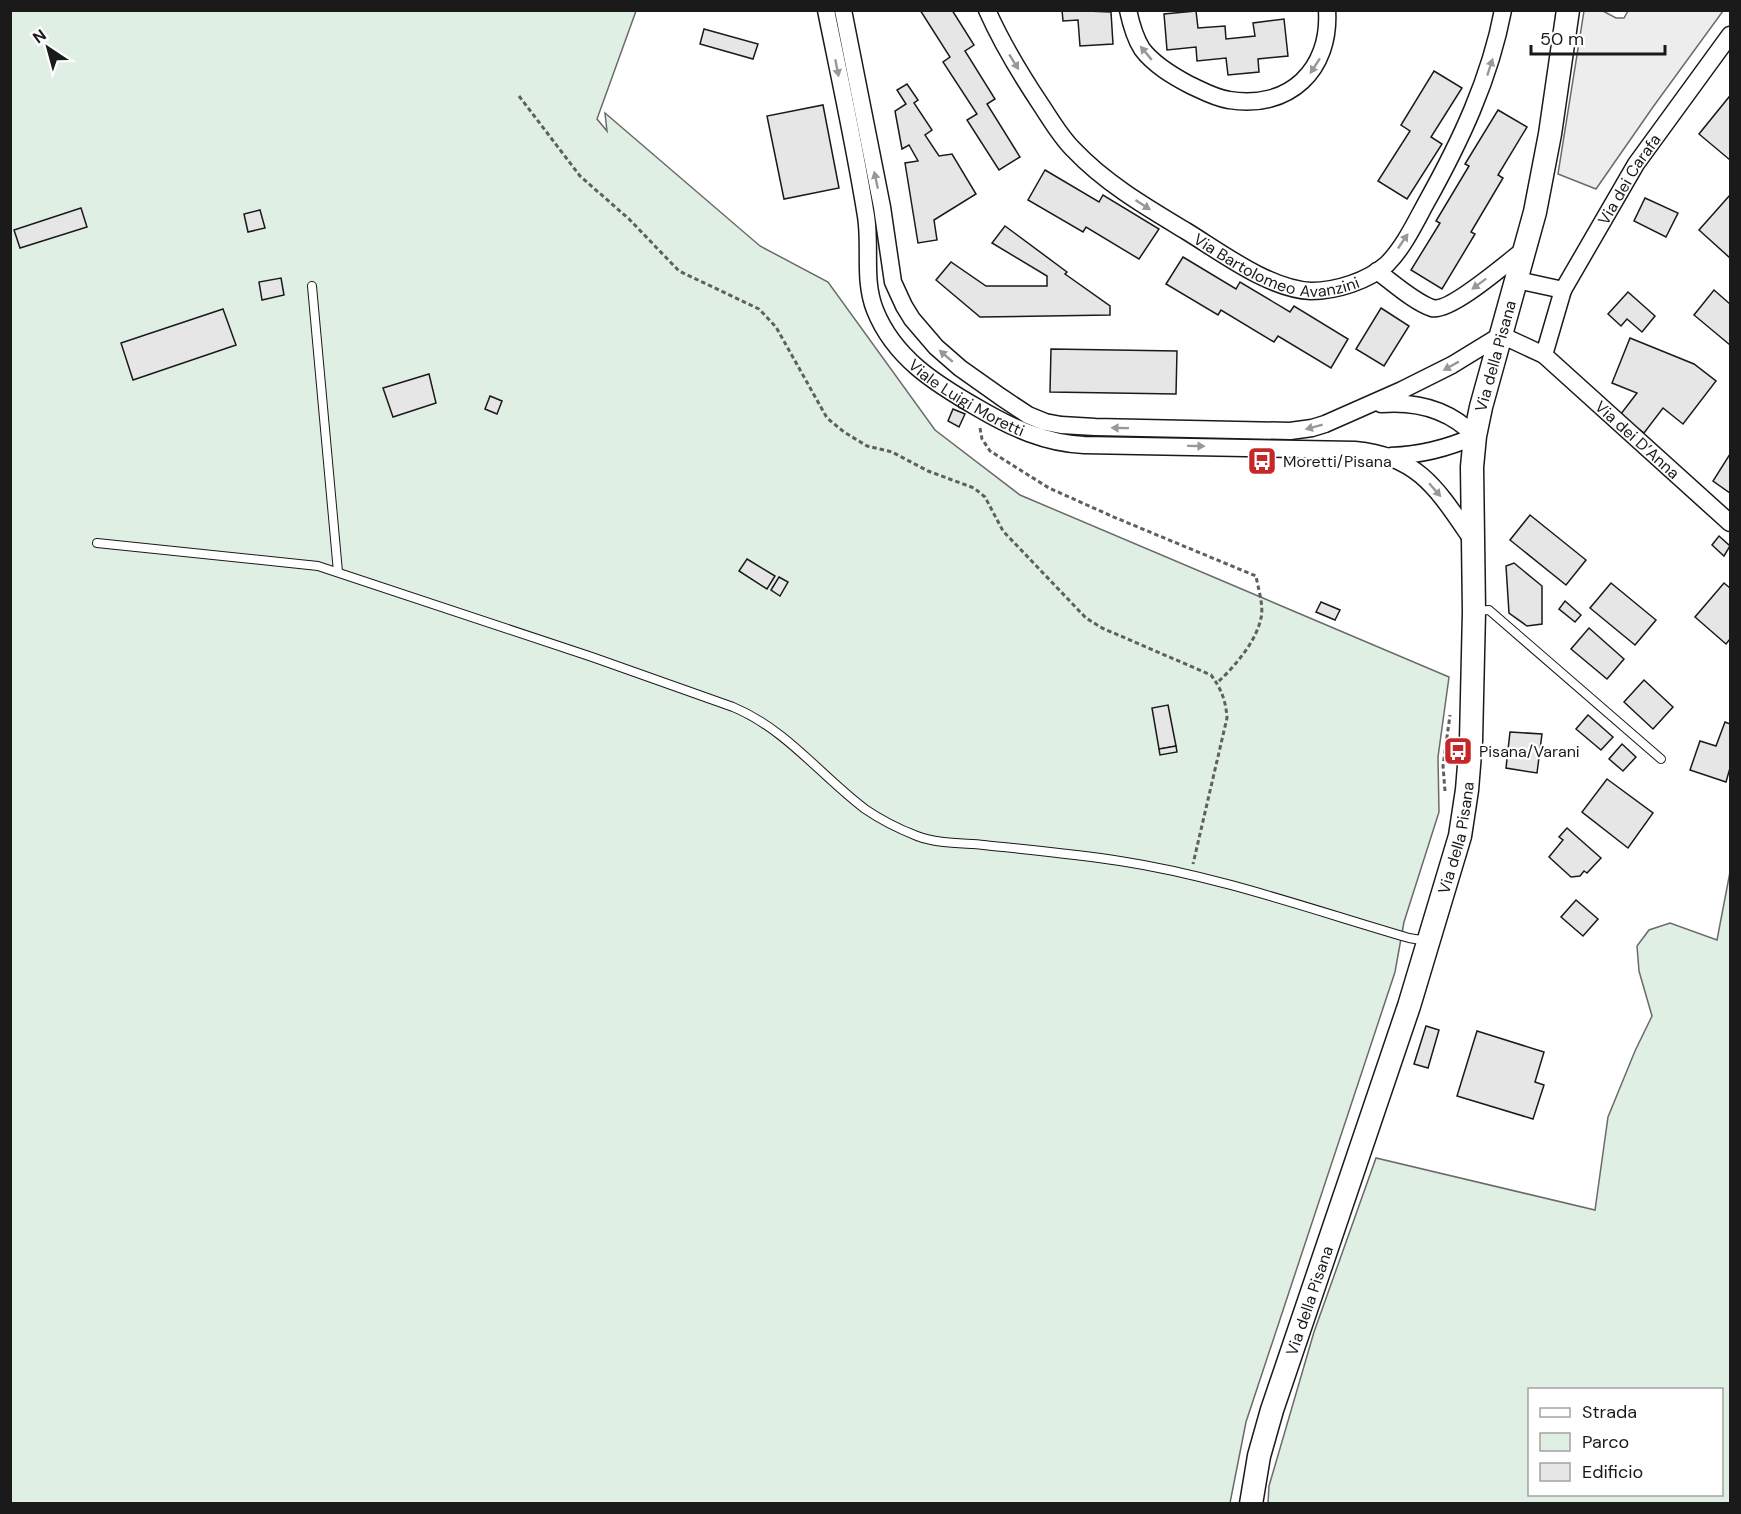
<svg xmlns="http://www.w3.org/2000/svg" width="1741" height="1514" viewBox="0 0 1741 1514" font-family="'DM Sans',sans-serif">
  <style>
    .green { fill: #e0efe3; stroke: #6a6a6a; stroke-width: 1.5; fill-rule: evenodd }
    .parking { fill: #ededed; stroke: #6a6a6a; stroke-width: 1.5 }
    .building { fill: #e6e6e6; stroke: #1a1a1a; stroke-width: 1.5 }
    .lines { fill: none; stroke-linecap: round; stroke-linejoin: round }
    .service-casing { stroke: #1a1a1a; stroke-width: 10 }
    .minor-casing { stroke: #1a1a1a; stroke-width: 19 }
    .secondary-casing { stroke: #1a1a1a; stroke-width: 25 }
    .path { stroke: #5f5f5f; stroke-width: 3; stroke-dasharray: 4.5 3; stroke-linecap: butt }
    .service { stroke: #fff; stroke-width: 8 }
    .minor { stroke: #fff; stroke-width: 16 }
    .secondary { stroke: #fff; stroke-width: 22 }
    .oneway { fill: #989898 }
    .labels { text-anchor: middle; stroke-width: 4.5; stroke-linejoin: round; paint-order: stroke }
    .street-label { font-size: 16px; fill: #1a1a1a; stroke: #fff }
    .poi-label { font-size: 16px; fill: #1a1a1a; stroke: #fff; text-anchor: start }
  </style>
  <rect width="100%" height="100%" fill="#fff"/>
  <g class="green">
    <polygon points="10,11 636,11 597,119 607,131 605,113 760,246 828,282 935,430 1020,495 1449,677 1438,757 1439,812 1404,922 1395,972 1246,1422 1230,1503 11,1503"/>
    <path d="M1730,872V1503H1268L1269,1486L1314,1332L1376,1158L1595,1210L1608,1117L1635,1051L1652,1016L1639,971L1637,946L1649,930L1670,923L1717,940ZM1530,1390H1722V1494H1530Z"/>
  </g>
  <polygon class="parking" points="1584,11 1603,11 1616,18 1624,18 1628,11 1723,11 1653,107 1596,189 1558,174"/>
  <g class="building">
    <polygon points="920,10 952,10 974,45 965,51 995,99 987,104 1020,157 999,170 967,120 977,114 943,62 950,57"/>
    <polygon points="1062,10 1111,12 1113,44 1080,46 1078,20 1063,21"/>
    <polygon points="1196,11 1198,28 1225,26 1226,39 1255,36 1253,23 1284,19 1288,56 1258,59 1259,72 1228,75 1226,58 1197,61 1196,47 1167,50 1164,14"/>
    <polygon points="704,29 758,44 753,59 700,44"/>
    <polygon points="1434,71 1462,88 1431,137 1442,144 1407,199 1378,181 1410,131 1401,125"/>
    <polygon points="907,84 918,100 914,103 932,130 925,135 939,156 952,154 976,194 934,220 937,240 918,243 905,163 918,161 909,145 902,149 895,111 906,104 897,90"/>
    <polygon points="1729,97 1730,99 1730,160 1699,134"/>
    <polygon points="823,105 839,188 784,199 767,116"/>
    <polygon points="1498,110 1527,127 1498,175 1503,178 1471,232 1475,234 1442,289 1411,270 1440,223 1436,221 1469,166 1465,164"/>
    <polygon points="1045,170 1099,202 1103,195 1159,229 1139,259 1086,227 1083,232 1028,200"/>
    <polygon points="1730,195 1730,258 1699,230"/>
    <polygon points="1645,198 1678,213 1666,237 1634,221"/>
    <polygon points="81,208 87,227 20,248 14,230"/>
    <polygon points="260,210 265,228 248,232 244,214"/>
    <polygon points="1005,226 1067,272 1065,274 1110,306 1110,315 980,317 936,280 951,262 986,286 1047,286 1047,276 992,243"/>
    <polygon points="1183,257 1236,289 1240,282 1290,312 1294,306 1348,339 1331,368 1278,336 1274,342 1221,310 1218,315 1166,284"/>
    <polygon points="281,278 284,295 262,300 259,282"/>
    <polygon points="1714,290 1730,304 1730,345 1694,315"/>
    <polygon points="1628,292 1655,316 1642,332 1627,319 1621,326 1608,314"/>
    <polygon points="1381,308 1409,326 1384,366 1356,349"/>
    <polygon points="223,309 236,345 133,380 121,343"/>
    <polygon points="1630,338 1694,364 1716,381 1683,424 1663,408 1644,433 1620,415 1637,393 1612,383"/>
    <polygon points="1051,349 1177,351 1176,394 1050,392"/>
    <polygon points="429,374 436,403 393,417 383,388"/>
    <polygon points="490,396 502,401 497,414 485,409"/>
    <polygon points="953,409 965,414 959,427 948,421"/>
    <polygon points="1730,454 1730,493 1713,481"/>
    <polygon points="1530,515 1586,560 1566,585 1510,540"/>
    <polygon points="1719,536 1730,546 1724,556 1712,545"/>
    <polygon points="747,559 775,576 767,589 739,571"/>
    <polygon points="1514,563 1542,586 1542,624 1527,626 1509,613 1506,566"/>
    <polygon points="779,577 788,582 780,596 771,590"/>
    <polygon points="1611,583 1656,620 1635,645 1590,608"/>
    <polygon points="1724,583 1730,588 1730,639 1726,644 1695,617"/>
    <polygon points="1565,601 1581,615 1575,622 1559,609"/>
    <polygon points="1321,602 1340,610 1335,620 1316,612"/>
    <polygon points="1589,628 1624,659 1607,679 1571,649"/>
    <polygon points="1644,680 1673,707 1653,729 1624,702"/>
    <polygon points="1168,705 1176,746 1159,749 1152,708"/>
    <polygon points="1588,715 1613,737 1601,750 1576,729"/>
    <polygon points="1725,722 1730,724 1730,768 1726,782 1690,770 1700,741 1716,746"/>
    <polygon points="1510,732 1542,734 1537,773 1506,768"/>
    <polygon points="1622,744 1636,757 1623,771 1609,759"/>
    <polygon points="1176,746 1177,752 1160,755 1159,749"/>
    <polygon points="1607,779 1653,813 1628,848 1582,812"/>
    <polygon points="1567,828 1601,858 1587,873 1584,871 1580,876 1571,877 1549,857 1563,840 1559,837"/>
    <polygon points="1576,900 1598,919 1583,936 1561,917"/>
    <polygon points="1426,1026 1439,1030 1428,1068 1414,1064"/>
    <polygon points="1477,1031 1544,1052 1535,1082 1544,1085 1533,1119 1457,1096"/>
  </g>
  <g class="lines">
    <g class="service-casing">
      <g id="service">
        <polyline points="312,286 338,572"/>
        <path d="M97,543L318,566L592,657L733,707C786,729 820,775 865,809C881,820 899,829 917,836C938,844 963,843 984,845C1030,850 1075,854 1120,861C1218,876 1313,910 1409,938L1427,941"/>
        <polyline points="1475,611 1489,610 1661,759"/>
      </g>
    </g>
    <g class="minor-casing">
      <g id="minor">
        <path id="s1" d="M826,10C840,79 855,147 866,216C871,247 863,280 875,310C894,358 936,384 978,408C1012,428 1045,443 1084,445L1355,450C1420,456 1439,492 1473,541"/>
        <polyline points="843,10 882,207 893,282 904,306 912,319 936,347 960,368 1001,397 1028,415 1045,422 1061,425 1095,427 1290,431 1312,428 1325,424 1402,390 1452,365 1501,335 1544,355 1563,290"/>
        <path id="s2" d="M987,10C1002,44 1021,75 1041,105C1051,120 1060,136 1073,149C1105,183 1146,207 1186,231C1222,253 1269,289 1311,291C1336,291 1368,281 1387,264C1404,247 1415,223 1426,203C1460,142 1490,79 1503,10"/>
        <path d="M1128,10C1131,24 1135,38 1142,49C1154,65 1173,76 1190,85C1203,91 1215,98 1229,100C1289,110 1331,70 1327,10"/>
        <path d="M1377,271C1392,282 1414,302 1432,308C1450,313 1509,261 1526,248"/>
        <path id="s3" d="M1517,280L1563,290L1636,164L1730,35"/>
        <path id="s4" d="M1544,355L1730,523"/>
        <path d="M1381,404C1417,401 1449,409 1475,436C1448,448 1420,455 1391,456"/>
      </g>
    </g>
    <g class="secondary-casing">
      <g id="secondary">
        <path id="s5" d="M1251,1504L1259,1456L1272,1410L1409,1006L1460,836L1467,790L1471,741L1474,611L1472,467L1475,436L1481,407L1535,212L1550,134L1568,10"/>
      </g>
    </g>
    <g class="path">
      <path d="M519,96L580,176L629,219L679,271L759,309L776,327L827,418L844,432L867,446L892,452L928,471L974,488L985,497L1003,531L1086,618L1102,628L1211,675C1221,688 1226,701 1227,718L1193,864"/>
      <path d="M980,428L982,439L990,451L1049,488L1116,518L1256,576C1258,588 1264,606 1261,618C1256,642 1235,666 1217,683"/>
      <polyline points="1445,791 1443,766 1450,715"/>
    </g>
    <use href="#service" class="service"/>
    <use href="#minor" class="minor"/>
    <use href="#secondary" class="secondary"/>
  </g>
  <defs><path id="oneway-solid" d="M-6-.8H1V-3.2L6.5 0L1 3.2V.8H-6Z" transform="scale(1.5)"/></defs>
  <g class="oneway">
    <use href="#oneway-solid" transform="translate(1146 53) rotate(-130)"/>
    <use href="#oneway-solid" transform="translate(1014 62) rotate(58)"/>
    <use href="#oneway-solid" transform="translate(1315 66) rotate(123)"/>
    <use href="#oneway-solid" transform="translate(1490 67) rotate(-72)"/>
    <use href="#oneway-solid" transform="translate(837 68) rotate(79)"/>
    <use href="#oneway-solid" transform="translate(876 180) rotate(-102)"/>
    <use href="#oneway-solid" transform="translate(1143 205) rotate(33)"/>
    <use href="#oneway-solid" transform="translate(1403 241) rotate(-56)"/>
    <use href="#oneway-solid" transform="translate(1479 284) rotate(143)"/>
    <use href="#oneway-solid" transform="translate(946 356) rotate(-139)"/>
    <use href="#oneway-solid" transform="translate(1451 366) rotate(151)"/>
    <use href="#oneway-solid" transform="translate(1314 427) rotate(165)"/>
    <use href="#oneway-solid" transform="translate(1120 428) rotate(-179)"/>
    <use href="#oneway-solid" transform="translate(1196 446) rotate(1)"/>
    <use href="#oneway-solid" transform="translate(1435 490) rotate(49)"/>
  </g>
  <defs>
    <g id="bus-square" transform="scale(1.5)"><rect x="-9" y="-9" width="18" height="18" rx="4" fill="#c62828" stroke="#fff"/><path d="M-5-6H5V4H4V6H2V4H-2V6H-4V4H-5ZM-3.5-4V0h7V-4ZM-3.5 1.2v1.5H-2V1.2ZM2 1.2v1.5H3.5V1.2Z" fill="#fff"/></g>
  </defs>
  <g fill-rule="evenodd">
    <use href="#bus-square" x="1262" y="461"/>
    <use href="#bus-square" x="1458" y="751"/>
  </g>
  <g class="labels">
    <g class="street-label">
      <text dy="6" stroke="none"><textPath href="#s3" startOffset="176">Via dei Carafa</textPath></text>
      <text dy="6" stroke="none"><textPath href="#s2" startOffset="404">Via Bartolomeo Avanzini</textPath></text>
      <text dy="6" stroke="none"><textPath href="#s5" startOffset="1184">Via della Pisana</textPath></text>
      <text dy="6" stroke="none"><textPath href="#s1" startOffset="435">Viale Luigi Moretti</textPath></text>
      <text dy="6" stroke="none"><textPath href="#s4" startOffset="126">Via dei D’Anna</textPath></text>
      <text dy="6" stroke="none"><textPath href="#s5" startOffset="698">Via della Pisana</textPath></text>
      <text dy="6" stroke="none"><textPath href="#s5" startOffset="212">Via della Pisana</textPath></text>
    </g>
    <g class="poi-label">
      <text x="1283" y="467">Moretti/Pisana</text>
      <text x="1479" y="757">Pisana/Varani</text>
    </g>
  </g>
  <rect width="1741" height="1514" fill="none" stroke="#1a1a1a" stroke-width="24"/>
  <rect x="1528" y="1388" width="195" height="108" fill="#ffffff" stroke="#a3a3a3" stroke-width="1.5"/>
  <rect x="1540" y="1408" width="30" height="9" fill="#ffffff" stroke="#a3a3a3" stroke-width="1.5"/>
  <text x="1582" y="1418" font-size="18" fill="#1a1a1a">Strada</text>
  <rect x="1540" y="1433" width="30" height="18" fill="#e0efe3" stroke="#a3a3a3" stroke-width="1.5"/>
  <text x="1582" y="1448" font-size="18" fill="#1a1a1a">Parco</text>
  <rect x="1540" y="1463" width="30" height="18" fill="#e6e6e6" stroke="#a3a3a3" stroke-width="1.5"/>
  <text x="1582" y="1478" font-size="18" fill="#1a1a1a">Edificio</text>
  <g transform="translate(48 48) rotate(324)" stroke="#ffffff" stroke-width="4.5" paint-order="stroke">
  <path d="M0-4.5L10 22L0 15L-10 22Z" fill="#1a1a1a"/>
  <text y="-9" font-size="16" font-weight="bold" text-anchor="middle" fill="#1a1a1a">N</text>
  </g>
  <path d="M1531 45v9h134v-9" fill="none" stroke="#1a1a1a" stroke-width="3"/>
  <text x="1540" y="45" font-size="18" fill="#1a1a1a" stroke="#ffffff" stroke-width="4.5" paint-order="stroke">50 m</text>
</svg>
